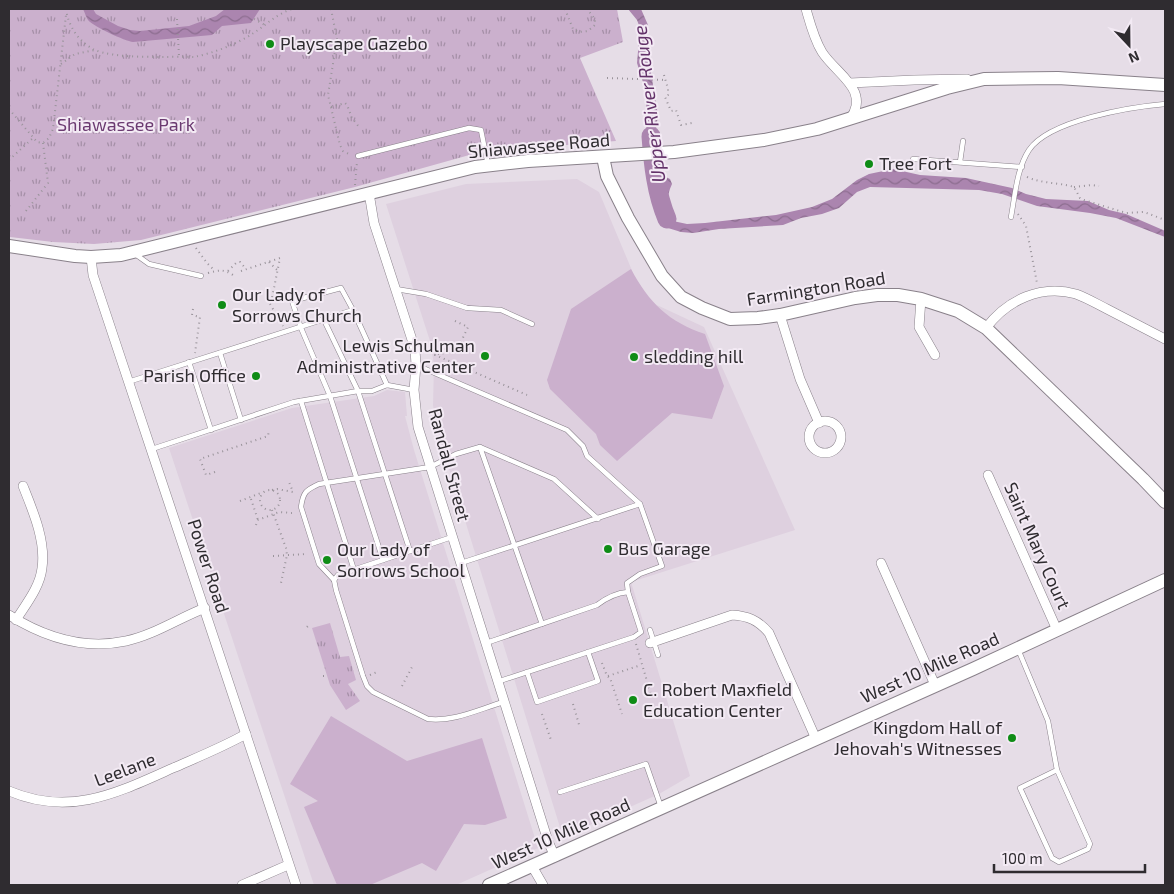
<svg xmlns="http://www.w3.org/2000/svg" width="1174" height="894" viewBox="0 0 1174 894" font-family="'Exo 2',sans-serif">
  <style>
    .built { fill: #ded0df }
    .grass { fill: #cbb0cd }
    .park { fill: url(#park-tufts) }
    .water { fill: url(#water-waves) }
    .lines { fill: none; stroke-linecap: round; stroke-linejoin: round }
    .river { stroke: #ab85af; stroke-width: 19 }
    .lane-casing { stroke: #89818a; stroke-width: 5.5 }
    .street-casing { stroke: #89818a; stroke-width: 10 }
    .secondary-casing { stroke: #89818a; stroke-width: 14 }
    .path { stroke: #99939a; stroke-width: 2; stroke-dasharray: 1 4; stroke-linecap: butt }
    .lane { stroke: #fff; stroke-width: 4.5 }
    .street { stroke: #fff; stroke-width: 9 }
    .secondary { stroke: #fff; stroke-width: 12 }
    .poi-dot { fill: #0f8c16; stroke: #f3eaf4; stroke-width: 2 }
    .labels { text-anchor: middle; stroke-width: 4; stroke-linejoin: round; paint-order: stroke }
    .poi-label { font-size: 18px; fill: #2f2c30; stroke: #f3eaf4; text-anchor: start }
    .park-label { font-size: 18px; fill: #6b3a71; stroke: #f3eaf4 }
    .street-label { font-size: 18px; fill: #2f2c30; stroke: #f3eaf4 }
    .water-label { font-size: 19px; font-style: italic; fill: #633269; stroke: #f3eaf4 }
  </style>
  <defs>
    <pattern id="park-tufts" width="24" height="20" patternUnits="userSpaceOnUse" patternTransform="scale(1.25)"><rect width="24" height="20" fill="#cbb0cd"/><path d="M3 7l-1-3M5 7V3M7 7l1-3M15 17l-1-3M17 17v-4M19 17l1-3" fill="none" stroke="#a58fa7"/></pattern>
    <pattern id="water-waves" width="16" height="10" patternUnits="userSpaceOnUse" patternTransform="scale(1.25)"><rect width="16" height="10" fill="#ab85af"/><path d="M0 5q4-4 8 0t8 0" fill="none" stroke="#8c6d8f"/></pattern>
  </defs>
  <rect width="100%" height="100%" fill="#e6dde7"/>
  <g class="built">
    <polygon points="577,179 599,192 644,299 704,327 795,530 631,582 690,776 659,794 563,837 437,430 433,405 434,365 430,341 386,204 466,184"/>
    <polygon points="387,390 405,392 407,416 405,416 414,450 538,848 456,885 314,885 169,448 292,408 374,396"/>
  </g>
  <g class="grass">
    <path d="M631,269C649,303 669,322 705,334L724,386L712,419L672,413L617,461L600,445L596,434L550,389L547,380L571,309Z"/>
    <polygon points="331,716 407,761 482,738 507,818 485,825 464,824 436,871 422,863 370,885 337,885 304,807 318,801 290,784"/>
  </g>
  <g class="park">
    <polygon points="9,9 617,9 623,42 580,58 616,141 493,151 473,154 355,187 141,240 94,244 53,242 10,237"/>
    <polygon points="330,623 340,657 349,656 356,680 348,684 360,701 346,710 330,685 312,628"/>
  </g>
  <g class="water">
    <path d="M83,9H93L96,14L118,26L130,30L140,31L189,26L216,16L225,9H260L251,23L222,26L212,35L133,42C125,41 94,27 88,20C86,17 85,13 83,9Z"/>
    <path d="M628,9H641L648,25V55L658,115L656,129L661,168L664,176L670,179L672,184C667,195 664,210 673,221L687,224L705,223L776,215L812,207L832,199L857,180L869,174L893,169L920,175L966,178L1012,188L1026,194L1046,199L1088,201L1109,210L1126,214L1163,230L1165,231V237L1116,218L1090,213L1037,206L1002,194L979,190L870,187L857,192L839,208L822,214L801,218L783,225L719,229L693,233L681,232L668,228L660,219L655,206L656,201L662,192L663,187L650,153L646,136L647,117L645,88L637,63L640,28L637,20Z"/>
  </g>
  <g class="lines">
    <path class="river" d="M651,136C653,164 656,193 667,219"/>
    <g class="lane-casing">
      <g id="lane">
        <polyline points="358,156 469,128 481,130 488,165"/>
        <polyline points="913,159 1022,167"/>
        <polyline points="960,162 963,141"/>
        <path d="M1011,217C1015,195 1017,168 1029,150C1049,120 1131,107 1165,104"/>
        <polyline points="135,254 149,264 201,276"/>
        <polyline points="396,289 426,294 467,308 501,310 532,324"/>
        <polyline points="353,310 341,288 292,301 301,328 330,396 383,560"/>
        <polyline points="324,320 358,391 410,551"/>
        <polyline points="220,353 241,420"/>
        <polyline points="189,362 211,430"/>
        <polyline points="416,365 567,430 583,446 587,456 640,504 662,566 640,574 627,583 628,592 641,632 634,637 497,682"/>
        <polyline points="128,382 353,310 387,385"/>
        <polyline points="301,401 354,570"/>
        <polyline points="480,447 542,624"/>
        <polyline points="152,449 294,402 358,391 372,391 387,385 414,390"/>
        <path d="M452,537L338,575L334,580L336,590L363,676L367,686L373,692L428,719C454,722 479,709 504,702"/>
        <polyline points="461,563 640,504"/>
        <path d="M334,580L319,564L301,507C303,492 306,490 319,484L430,467L456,454L480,447L554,479L598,519"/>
        <polyline points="650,630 658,655"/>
        <path d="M486,643L597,605C606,598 616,593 628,592"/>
        <polyline points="1018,649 1048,721 1057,770 1090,844 1088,849 1059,862 1052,858 1020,788 1057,770"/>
        <polyline points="527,672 537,702 598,681 588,652"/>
        <polyline points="560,792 646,764 661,807"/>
      </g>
    </g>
    <g class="street-casing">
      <g id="street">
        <path d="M806,9C810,23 814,39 822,52C836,74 871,90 850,119"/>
        <polyline points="850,83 914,80 967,79"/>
        <polyline points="369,193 374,223 415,349 416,365 414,390 418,427 548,841 555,857"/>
        <polyline points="91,257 93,275 296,885"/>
        <polyline points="921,299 919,327 935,355"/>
        <polyline points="780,315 800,379 819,423"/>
        <path d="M986,328C1007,300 1041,284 1076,294C1087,298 1097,304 1107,309C1126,319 1146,329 1165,339"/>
        <circle cx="825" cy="437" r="16"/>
        <polyline points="988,475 1057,630"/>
        <polyline points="881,563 935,685"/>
        <path d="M9,615C44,637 84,650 126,641C154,635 179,618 205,608"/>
        <path d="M16,620C26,604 40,587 42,568C46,541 33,511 23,486"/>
        <path d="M650,643L732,615C748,616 758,620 769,633L816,739"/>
        <path d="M9,791C70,817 117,793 173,768C198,757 223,747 246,734"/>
        <polyline points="532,866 543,885"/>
        <polyline points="242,885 288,865"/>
      </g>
    </g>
    <g class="secondary-casing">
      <g id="secondary">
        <polyline points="603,157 607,176 628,218 662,276 681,297 702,308 730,319 758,318 780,315 855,298 877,295 898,295 921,299 958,311 986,328 1143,479 1165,502"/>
        <polyline points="9,246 75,256 91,257 121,255 475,167 528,161 674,152 764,140 817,129 947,88 984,79 1058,78 1165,85"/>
        <polyline points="489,885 973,669 1165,580"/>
      </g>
    </g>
    <g class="path">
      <path d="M66,9C68,25 78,41 93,49C115,60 168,56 194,57C213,53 235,45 252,34C265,26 276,14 292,9"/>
      <polyline points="331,9 337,39 328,95 340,145 343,151 351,155"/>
      <polyline points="565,9 573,29 579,32 588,31 595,25 595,19 587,9"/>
      <polyline points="177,19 179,56"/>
      <polyline points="254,19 265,25"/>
      <polyline points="61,64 75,54 95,50"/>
      <polyline points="664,75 668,89 668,95 665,97 671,111 676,110 681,125 692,123"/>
      <polyline points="607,78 666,80"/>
      <polyline points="331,107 345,103 347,105 352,118 359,127"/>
      <polyline points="9,109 37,142 43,143 49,138 53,129 66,15"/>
      <polyline points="9,160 33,138"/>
      <path d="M1027,177C1043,184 1057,182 1074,187L1080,198L1084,200L1126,213L1144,212L1165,220"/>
      <polyline points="355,185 357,162"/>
      <polyline points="1074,187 1092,185 1099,186"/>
      <polyline points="26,211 48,183 43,143"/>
      <polyline points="1018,214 1026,226 1037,283"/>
      <polyline points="196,248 207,263 215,271"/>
      <polyline points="269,262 277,270"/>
      <polyline points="228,271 236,263 240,262 246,269"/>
      <polyline points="241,271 280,258 272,298"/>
      <path d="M208,273C219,270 224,269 233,275"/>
      <polyline points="270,304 283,326"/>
      <polyline points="193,309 192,315 200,317 195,353"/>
      <polyline points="278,317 289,314"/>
      <polyline points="455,321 468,327 459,346"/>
      <polyline points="456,348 447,344 442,355 436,353 435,355 527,395"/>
      <polyline points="215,472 206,475 200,459 268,436 269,430"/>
      <polyline points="272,490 277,489 293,492 289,482"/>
      <circle cx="270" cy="500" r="10"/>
      <polyline points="251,499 258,520"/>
      <polyline points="240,501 261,493"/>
      <polyline points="272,510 286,548 287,555 281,583"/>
      <polyline points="256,525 258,520 279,512 292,513"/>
      <polyline points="273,556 306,554"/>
      <polyline points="380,571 382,579"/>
      <polyline points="307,627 308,626"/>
      <polyline points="636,644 652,698"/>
      <polyline points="602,663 607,676 610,678 622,714"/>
      <polyline points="370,675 377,672"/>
      <polyline points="323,676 324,676"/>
      <polyline points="608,676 641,665"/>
      <polyline points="402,686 412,667"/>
      <polyline points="573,704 580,728"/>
      <polyline points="542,714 551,740"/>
    </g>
    <use href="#lane" class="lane"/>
    <use href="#street" class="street"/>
    <use href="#secondary" class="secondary"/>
  </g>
  <g class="poi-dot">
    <circle cx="270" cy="44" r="5"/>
    <circle cx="869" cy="164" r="5"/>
    <circle cx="222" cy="305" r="5"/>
    <circle cx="485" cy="356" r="5"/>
    <circle cx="634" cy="357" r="5"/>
    <circle cx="256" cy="376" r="5"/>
    <circle cx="608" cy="549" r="5"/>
    <circle cx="327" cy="560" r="5"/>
    <circle cx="633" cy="700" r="5"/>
    <circle cx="1012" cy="738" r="5"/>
  </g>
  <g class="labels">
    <g class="poi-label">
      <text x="280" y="50">Playscape Gazebo</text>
      <text x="879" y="170">Tree Fort</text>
      <text x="232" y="301">Our Lady of<tspan x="232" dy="21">Sorrows Church</tspan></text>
      <text x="475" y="352" text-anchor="end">Lewis Schulman<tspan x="475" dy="21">Administrative Center</tspan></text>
      <text x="644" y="363">sledding hill</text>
      <text x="246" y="382" text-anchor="end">Parish Office</text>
      <text x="618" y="555">Bus Garage</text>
      <text x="337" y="556">Our Lady of<tspan x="337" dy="21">Sorrows School</tspan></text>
      <text x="643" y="696">C. Robert Maxfield<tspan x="643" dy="21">Education Center</tspan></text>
      <text x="1002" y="734" text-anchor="end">Kingdom Hall of<tspan x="1002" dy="21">Jehovah's Witnesses</tspan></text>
    </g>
    <g class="park-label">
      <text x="126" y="131">Shiawassee Park</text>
    </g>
    <g class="street-label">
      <text transform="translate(539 146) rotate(-5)" y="6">Shiawassee Road</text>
      <text transform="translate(816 289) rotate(-9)" y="6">Farmington Road</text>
      <text transform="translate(449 465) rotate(75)" y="6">Randall Street</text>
      <text transform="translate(1037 546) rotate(66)" y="6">Saint Mary Court</text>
      <text transform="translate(208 566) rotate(72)" y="6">Power Road</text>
      <text transform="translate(930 668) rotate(-24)" y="6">West 10 Mile Road</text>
      <text transform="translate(125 770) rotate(-21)" y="6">Leelane</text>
      <text transform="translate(561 834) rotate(-24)" y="6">West 10 Mile Road</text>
    </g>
    <g class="water-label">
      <text transform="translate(649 104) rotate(-97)" y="7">Upper River Rouge</text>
    </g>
  </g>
  <rect width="1174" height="894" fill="none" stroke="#2f2c30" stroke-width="20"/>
  <g transform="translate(1129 45) rotate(158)" stroke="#f3eaf4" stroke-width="4" paint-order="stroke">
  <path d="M0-4L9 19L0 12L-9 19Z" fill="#2f2c30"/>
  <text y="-8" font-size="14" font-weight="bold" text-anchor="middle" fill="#2f2c30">N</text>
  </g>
  <path d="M994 864v8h151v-8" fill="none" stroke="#2f2c30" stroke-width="2.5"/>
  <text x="1002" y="864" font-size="15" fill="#2f2c30" stroke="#f3eaf4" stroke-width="4" paint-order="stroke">100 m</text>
</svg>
